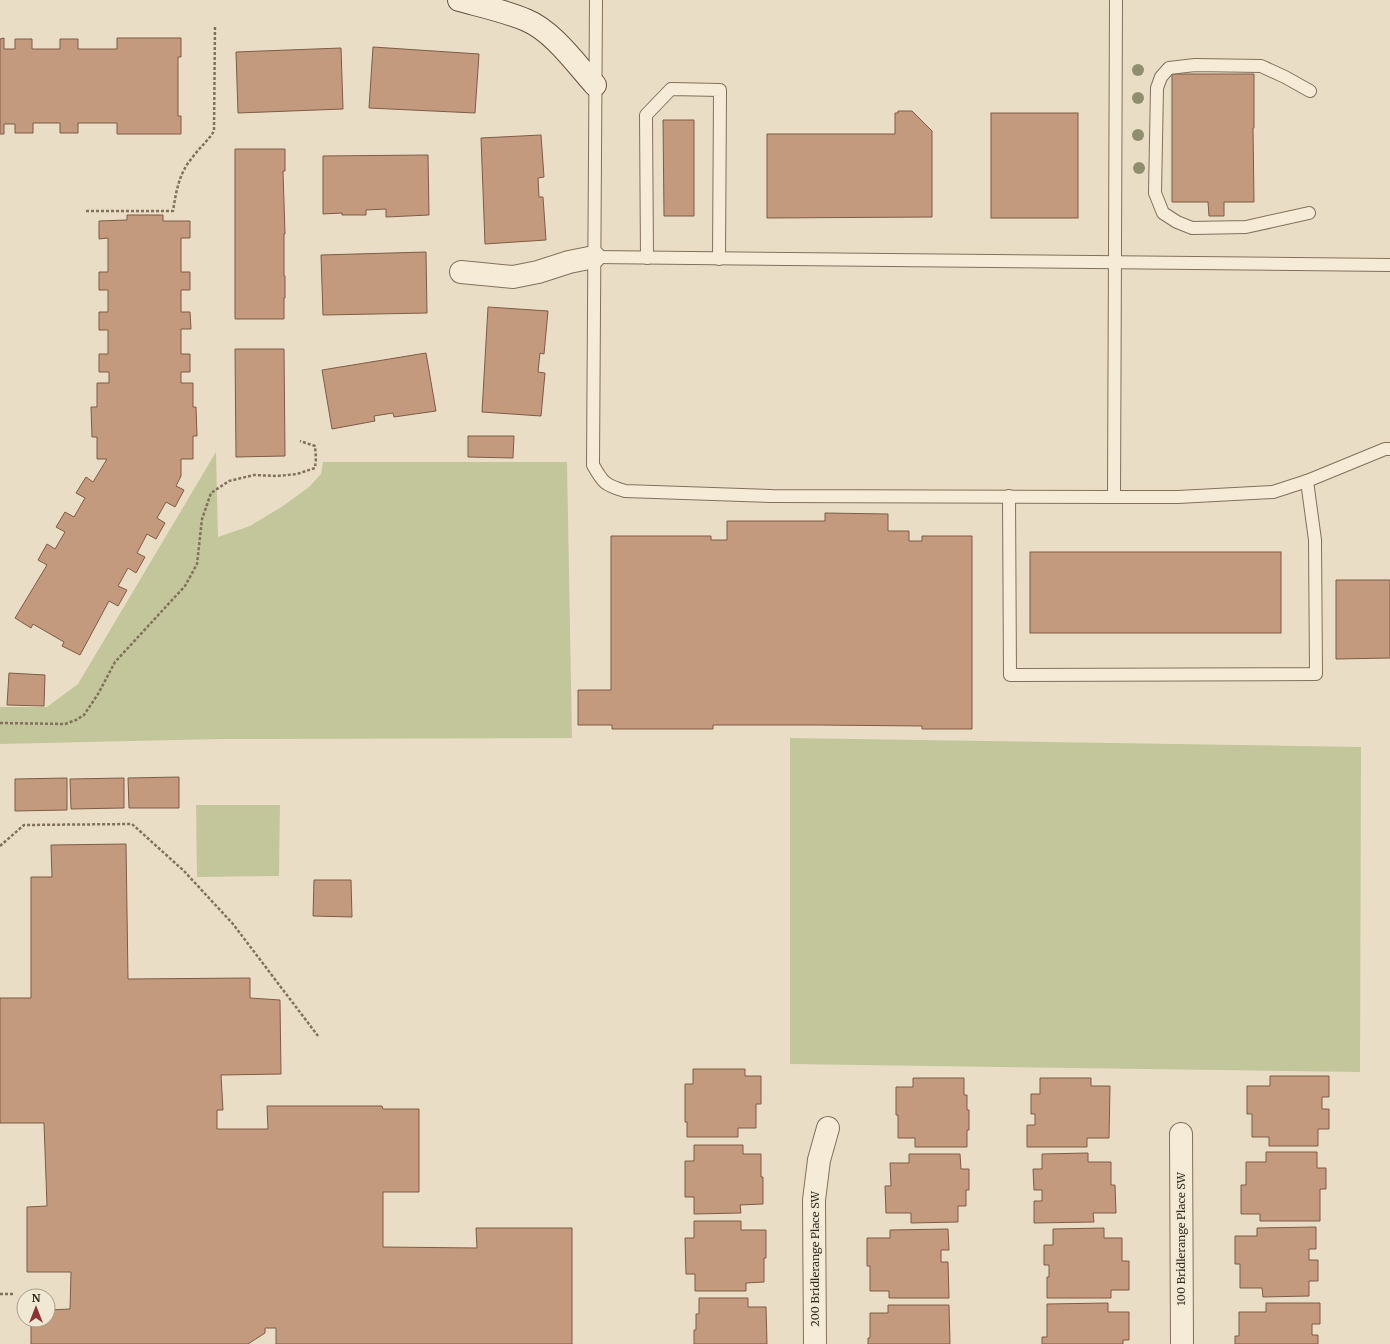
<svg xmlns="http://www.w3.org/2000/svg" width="1390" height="1344" viewBox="0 0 1390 1344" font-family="Merriweather,serif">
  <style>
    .green { fill: #c2c69a }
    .building { fill: #c39a7e; stroke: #7f5b45 }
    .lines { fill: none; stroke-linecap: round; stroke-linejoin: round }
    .lane-casing { stroke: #82705d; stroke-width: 14 }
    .street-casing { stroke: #82705d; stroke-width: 24 }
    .secondary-casing { stroke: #645140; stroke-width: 24 }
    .path { stroke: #82705d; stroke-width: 2.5; stroke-dasharray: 3 2; stroke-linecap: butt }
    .lane { stroke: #f5ebd7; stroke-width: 12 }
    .street { stroke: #f5ebd7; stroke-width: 22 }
    .secondary { stroke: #f5ebd7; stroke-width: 22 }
    .tree { fill: #8f8f6f }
    .labels { text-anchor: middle; stroke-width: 3.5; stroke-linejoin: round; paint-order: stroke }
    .street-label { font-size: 11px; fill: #34291f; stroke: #f1e8d3 }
  </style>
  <rect width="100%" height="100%" fill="#e9dec5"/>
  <g class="green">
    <polygon points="216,452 218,537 250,526 283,506 309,487 321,474 323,462 567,462 572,738 221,739 0,744 0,707 47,707 78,684"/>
    <polygon points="790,738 1361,747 1360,1072 790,1064"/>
    <polygon points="196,805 280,805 279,876 197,877"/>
  </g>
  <g class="building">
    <polygon points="4,38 4,49 15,49 15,39 32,39 32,49 60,49 60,39 78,39 78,49 117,49 117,38 181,38 181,57 178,57 178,116 181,116 181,134 117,134 117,123 78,123 78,133 60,133 60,123 33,123 33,133 15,133 15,124 4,124 4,134 0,134 0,39"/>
    <polygon points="373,47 479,54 475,113 369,108"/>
    <polygon points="341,48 343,109 238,113 236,52"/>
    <polygon points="1172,74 1254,74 1254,128 1253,128 1254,202 1224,202 1224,216 1209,216 1208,202 1172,202"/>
    <polygon points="898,111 912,111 932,131 932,217 767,218 767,134 895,134 895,113 898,113"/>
    <rect x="991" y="113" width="87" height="105"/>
    <polygon points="663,120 694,120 694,216 664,216"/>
    <polygon points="541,135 544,177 538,178 539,197 543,197 546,240 485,244 481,138"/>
    <polygon points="235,149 285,149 285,171 283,171 285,234 284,234 284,276 285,276 285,298 284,298 284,319 235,319"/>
    <polygon points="428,155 429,215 386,217 386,209 366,210 366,215 342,215 342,213 323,214 323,156"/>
    <polygon points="127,215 163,215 163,221 190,221 190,238 181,238 181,272 190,272 190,290 181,290 181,312 190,312 191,329 181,329 181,354 190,354 190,372 181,372 181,383 193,383 193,407 196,407 197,436 193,436 193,459 181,459 181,476 176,486 184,490 175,507 166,502 157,518 165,523 156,539 147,534 137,553 145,557 136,573 128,568 118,586 127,590 118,606 109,601 80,655 62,646 64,642 33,624 31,628 15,618 47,565 38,560 47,544 55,549 65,532 56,527 65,512 74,517 85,498 76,493 86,477 93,482 107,459 97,459 97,437 92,437 91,407 97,407 97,383 109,383 109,372 99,372 99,354 108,354 108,330 99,330 99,312 108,312 108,290 99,290 99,272 108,272 108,238 99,239 99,221 127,220"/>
    <polygon points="426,252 427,313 323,315 321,255"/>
    <polygon points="488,307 548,311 544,354 540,353 538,372 545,373 541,416 482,412"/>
    <polygon points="235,349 284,349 285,456 236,457"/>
    <polygon points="426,353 436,411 394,417 393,413 374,416 375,421 332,429 322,370"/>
    <polygon points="468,436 514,436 513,458 468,457"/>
    <polygon points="825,513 888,514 888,531 909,531 909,541 922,541 922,536 972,536 972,729 922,729 922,726 818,725 713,725 713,729 612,729 612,725 578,725 578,690 611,690 611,536 711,536 711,540 727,540 727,521 825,521"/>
    <rect x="1030" y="552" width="251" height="81"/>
    <polygon points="1336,580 1390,580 1390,658 1336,659"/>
    <polygon points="9,673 45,675 44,706 7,705"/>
    <polygon points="179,777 179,808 129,808 128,778"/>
    <polygon points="67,778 67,810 15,811 15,779"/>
    <polygon points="124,778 124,808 71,809 70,779"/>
    <polygon points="126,844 128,979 250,978 250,998 280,1000 281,1074 221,1075 223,1110 217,1110 217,1129 268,1129 267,1106 382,1106 383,1109 419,1109 419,1192 383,1192 383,1247 477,1248 476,1228 572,1228 572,1344 276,1344 276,1328 265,1328 265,1333 248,1344 31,1344 31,1320 48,1320 48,1310 70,1309 71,1272 27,1272 27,1207 47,1206 44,1123 0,1123 0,998 31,998 31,877 52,877 51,845"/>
    <polygon points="314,880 351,880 352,917 313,916"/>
    <polygon points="693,1069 745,1069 745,1076 761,1076 761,1104 756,1104 756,1128 738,1128 738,1137 687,1137 687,1122 685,1122 685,1084 693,1084"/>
    <polygon points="1270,1076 1329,1076 1329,1097 1322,1097 1322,1109 1329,1109 1329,1129 1318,1129 1318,1146 1269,1146 1269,1137 1252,1137 1252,1114 1247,1114 1247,1086 1270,1086"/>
    <polygon points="913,1078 964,1078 964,1095 967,1095 967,1110 969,1110 969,1130 967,1130 967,1147 915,1147 915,1138 898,1138 898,1115 896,1115 896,1087 913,1087"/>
    <polygon points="1040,1078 1091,1078 1091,1086 1110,1086 1109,1138 1087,1138 1087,1147 1027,1147 1027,1125 1035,1125 1035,1114 1031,1114 1031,1094 1040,1094"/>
    <polygon points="694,1145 743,1145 743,1154 761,1154 761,1177 763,1177 763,1204 740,1205 741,1213 694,1214 694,1197 685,1197 685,1161 694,1161"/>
    <polygon points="1266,1152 1317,1152 1317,1168 1326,1168 1326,1189 1320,1189 1320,1221 1260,1221 1260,1214 1241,1214 1241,1185 1246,1185 1246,1162 1266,1162"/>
    <polygon points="1088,1153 1088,1162 1111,1162 1111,1185 1115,1185 1116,1213 1093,1213 1094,1222 1034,1223 1034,1201 1042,1201 1042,1190 1034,1190 1033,1169 1042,1169 1042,1154"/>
    <polygon points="909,1154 960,1154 961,1169 969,1169 969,1190 966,1190 966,1206 958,1206 958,1222 911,1223 911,1213 886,1213 885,1186 891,1186 890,1163 909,1163"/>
    <polygon points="694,1221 741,1221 741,1230 766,1230 766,1258 764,1258 764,1282 746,1283 746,1291 695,1291 695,1274 686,1274 685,1238 694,1238"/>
    <polygon points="1316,1227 1316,1249 1309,1249 1309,1260 1318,1260 1318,1281 1309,1281 1309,1296 1263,1297 1262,1288 1240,1288 1240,1264 1235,1264 1235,1236 1257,1236 1257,1228"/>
    <polygon points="1104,1228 1104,1238 1122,1238 1122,1261 1129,1261 1129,1290 1111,1290 1111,1298 1047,1298 1047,1277 1049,1277 1049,1265 1044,1265 1044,1245 1053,1245 1053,1229"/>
    <polygon points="948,1229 949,1250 941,1250 941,1262 948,1262 949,1298 889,1298 889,1291 870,1291 870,1266 867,1266 867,1238 890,1238 890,1230"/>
    <polygon points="699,1298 748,1298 748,1307 766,1307 767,1344 694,1344 694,1330 696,1330 696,1314 699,1314"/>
    <polygon points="1108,1303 1108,1312 1129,1312 1129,1340 1123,1340 1123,1344 1042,1344 1042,1337 1047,1337 1047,1304"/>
    <polygon points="1266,1303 1320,1303 1320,1324 1312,1324 1312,1335 1318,1335 1318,1344 1235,1344 1235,1336 1239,1336 1239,1312 1266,1312"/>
    <polygon points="888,1305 949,1305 950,1344 868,1344 868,1338 870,1338 870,1313 888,1313"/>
  </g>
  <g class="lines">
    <g class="lane-casing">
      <g id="lane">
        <path d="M596,0L593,465C603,483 605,485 625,491L772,496L1114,497H1178L1273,492L1307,481L1385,449H1390"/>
        <polyline points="1309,213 1246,227 1192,228 1177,222 1163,213 1155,193 1157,88 1161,77 1169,68 1195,65 1261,66 1285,77 1310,91"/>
        <polyline points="594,257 1390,265"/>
        <polyline points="647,258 646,115 671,89 720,90 719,259"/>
        <polyline points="1009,496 1010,675 1316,674 1315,540 1307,481"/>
        <polyline points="1114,497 1116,0"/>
      </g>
    </g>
    <g class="street-casing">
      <g id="street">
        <polyline points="461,272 513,277 538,272 569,262 594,257"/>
        <polyline points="1181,1134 1182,1344"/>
        <polyline points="815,1344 814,1200 819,1160 828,1128"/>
      </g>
    </g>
    <g class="secondary-casing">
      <path id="secondary" d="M459,0C481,6 505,11 526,20C553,31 576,64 595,85"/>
    </g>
    <g class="path">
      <path d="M86,211H173C176,192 179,173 192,158C199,148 208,141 214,131L215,25"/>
      <polyline points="0,723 65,724 76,720 84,715 98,694 115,662 185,586 197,564 202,519 211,493 229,481 254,475 277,476 297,474 315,468 316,458 315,446 300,441"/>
      <polyline points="0,846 24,825 132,824 184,871 233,924 318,1036"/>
      <polyline points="0,1294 13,1294"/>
    </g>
    <use href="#lane" class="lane"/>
    <use href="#street" class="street"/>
    <use href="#secondary" class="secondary"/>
  </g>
  <g class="tree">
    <circle cx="1138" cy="70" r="6"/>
    <circle cx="1138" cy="98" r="6"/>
    <circle cx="1138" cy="135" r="6"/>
    <circle cx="1139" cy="168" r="6"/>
  </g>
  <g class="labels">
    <g class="street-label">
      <text transform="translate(1181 1239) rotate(-90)" y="4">100 Bridlerange Place SW</text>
      <text transform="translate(815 1259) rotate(-90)" y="4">200 Bridlerange Place SW</text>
    </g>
  </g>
  <g transform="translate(36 1308)"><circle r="19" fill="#f1e8d3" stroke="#a59c8b"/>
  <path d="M0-3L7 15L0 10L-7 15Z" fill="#8b3335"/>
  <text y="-6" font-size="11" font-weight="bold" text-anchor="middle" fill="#34291f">N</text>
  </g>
</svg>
